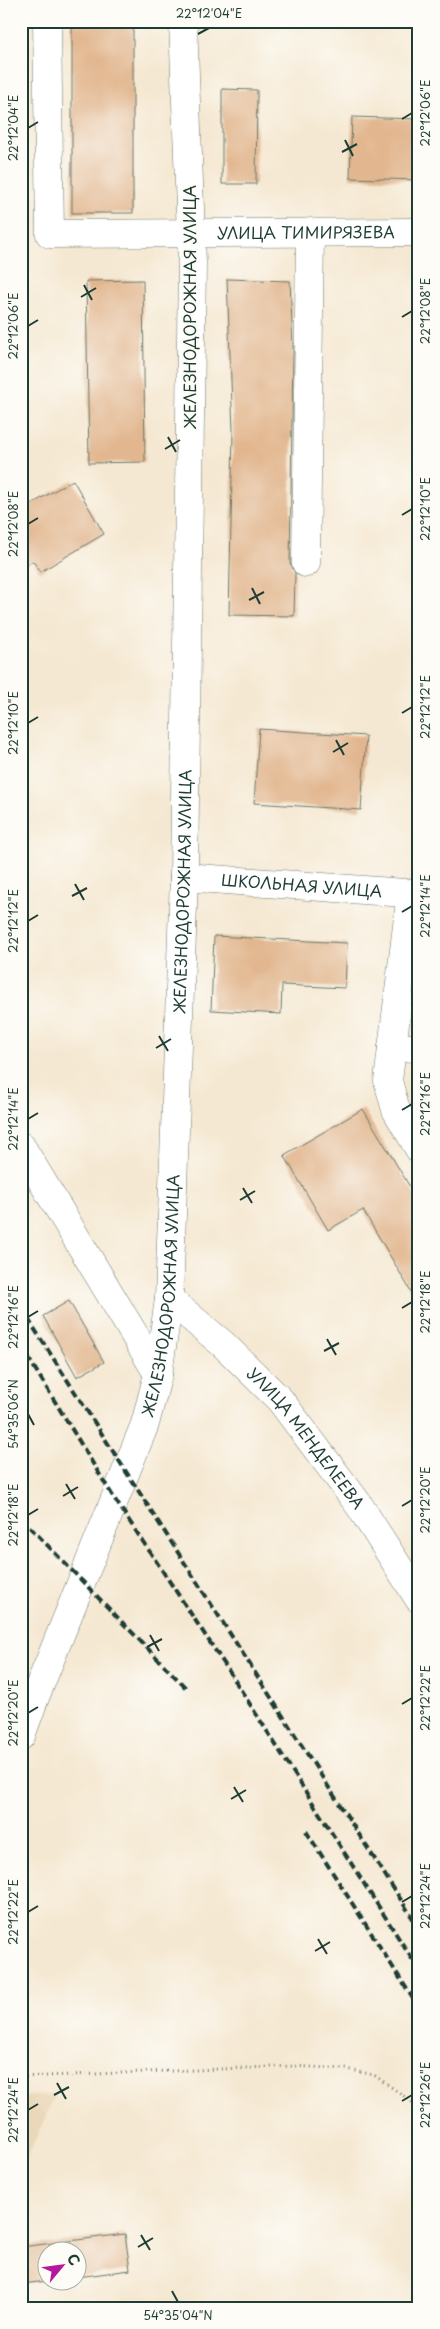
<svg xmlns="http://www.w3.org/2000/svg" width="440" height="2329" viewBox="0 0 440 2329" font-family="'Playpen Sans',sans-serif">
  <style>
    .built { fill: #ebd8ba }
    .building { fill: #e2b790 }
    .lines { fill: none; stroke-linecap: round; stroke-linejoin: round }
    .minor-casing { stroke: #6a796b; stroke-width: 29 }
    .major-casing { stroke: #6a796b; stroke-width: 29 }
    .path { stroke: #6a796b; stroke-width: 3; stroke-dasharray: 1 4; stroke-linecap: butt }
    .minor { stroke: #fff; stroke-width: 28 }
    .major { stroke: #fff; stroke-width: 28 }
    .rail { stroke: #1f3d34; stroke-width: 4; stroke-dasharray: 8 4; stroke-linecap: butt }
    .ticks { fill: none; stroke: #1f3d34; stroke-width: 2 }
    .labels { text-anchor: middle; stroke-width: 4.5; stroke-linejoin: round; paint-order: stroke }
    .street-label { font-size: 16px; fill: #1f3d34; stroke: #fdfcf7 }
    .neatline { fill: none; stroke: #1f3d34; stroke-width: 2 }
    .ticks-label { font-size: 12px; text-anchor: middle; fill: #1f3d34 }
  </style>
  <rect width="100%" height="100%" fill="#fdfcf7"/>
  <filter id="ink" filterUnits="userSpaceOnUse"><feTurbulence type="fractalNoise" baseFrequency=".02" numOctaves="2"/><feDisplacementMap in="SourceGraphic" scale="10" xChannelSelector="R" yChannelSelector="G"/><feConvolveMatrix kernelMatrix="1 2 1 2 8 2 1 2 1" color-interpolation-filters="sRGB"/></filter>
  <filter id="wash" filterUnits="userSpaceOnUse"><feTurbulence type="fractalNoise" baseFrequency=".0096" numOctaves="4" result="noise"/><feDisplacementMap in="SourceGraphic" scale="20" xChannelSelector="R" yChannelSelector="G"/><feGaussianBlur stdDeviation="1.12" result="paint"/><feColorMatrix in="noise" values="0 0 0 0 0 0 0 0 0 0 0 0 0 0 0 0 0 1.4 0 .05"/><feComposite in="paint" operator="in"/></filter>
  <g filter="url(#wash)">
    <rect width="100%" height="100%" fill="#f5e8d2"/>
    <polygon class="built" points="55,2095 21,2172 21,2096"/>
    <g id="blocks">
      <g class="building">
        <rect x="72" y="21" width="61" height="192"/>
        <polygon points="222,89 257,90 256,184 222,184"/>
        <polygon points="352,117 419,119 419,180 350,178"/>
        <polygon points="227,279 290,281 293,347 290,563 295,573 294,616 229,615 233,431"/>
        <polygon points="143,280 145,462 89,463 86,281"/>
        <polygon points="73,480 104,534 40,572 33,561 21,568 21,510"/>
        <polygon points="259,729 366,736 361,810 254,803"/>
        <polygon points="214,936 347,943 345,988 282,985 281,1014 211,1010"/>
        <polygon points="363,1109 419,1202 419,1305 363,1210 328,1230 284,1155"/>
        <polygon points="69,1301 104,1362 77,1377 43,1316"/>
        <polygon points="125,2234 130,2270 78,2277 78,2252 48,2252 48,2281 21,2284 21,2247"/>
      </g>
    </g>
  </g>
  <g filter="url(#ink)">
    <use href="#blocks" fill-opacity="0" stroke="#6a796b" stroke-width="1"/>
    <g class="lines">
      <g class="minor-casing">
        <g id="minor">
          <path id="s1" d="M47,21L50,234L419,232"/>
          <polyline points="306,563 310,232"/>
          <polyline points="411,893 388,1081 396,1110 419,1149"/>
          <polyline points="392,1047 419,1048"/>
          <polyline points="21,1146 158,1374"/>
          <path id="s2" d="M169,1299L224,1345L280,1400L359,1505L419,1599"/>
        </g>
      </g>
      <g class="major-casing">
        <g id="major">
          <path id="s3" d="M184,877L419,894"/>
          <path id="s4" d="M21,1736L34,1700L145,1424L158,1374L169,1299L184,877L192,263L183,21"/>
        </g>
      </g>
      <polyline class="path" points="21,2077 294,2066 347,2069 374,2075 411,2101 419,2109"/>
      <use href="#minor" class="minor"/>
      <use href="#major" class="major"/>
      <g class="rail">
        <polyline points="21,1308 419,1928"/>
        <polyline points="21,1346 114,1498 225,1665 419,1970"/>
        <polyline points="21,1518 187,1689"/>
        <polyline points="306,1831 419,2008"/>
      </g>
    </g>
  </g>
  <path class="ticks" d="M198,34L209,28M402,119L412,113M28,128L38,122M345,140L353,156M342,152L357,144M84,285L92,300M81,297L96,288M402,317L412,311M28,326L38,320M168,437L176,452M165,449L180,440M402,515L412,509M28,524L38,518M252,588L260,604M249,600L264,592M402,713L412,707M28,723L38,717M336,740L344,755M333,752L348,743M75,884L84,900M72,896L87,888M402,912L412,906M28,921L38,915M159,1036L168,1051M156,1048L171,1039M402,1110L412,1104M28,1119L38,1113M243,1188L252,1203M240,1200L255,1191M402,1308L412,1302M28,1317L38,1311M327,1339L336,1355M324,1351L339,1343M28,1414L34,1425M66,1484L75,1499M63,1496L78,1487M402,1506L412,1500M28,1515L38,1509M150,1635L159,1651M147,1647L162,1639M402,1704L412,1698M28,1713L38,1707M234,1787L243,1802M231,1799L246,1790M402,1902L412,1896M28,1912L38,1906M318,1939L327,1954M315,1951L330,1942M57,2083L66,2099M54,2095L69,2087M402,2101L412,2095M28,2110L38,2104M141,2235L150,2250M138,2247L153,2238M172,2291L178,2302"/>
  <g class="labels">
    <g class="street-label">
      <text dy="6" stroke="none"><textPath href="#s1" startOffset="469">УЛИЦА ТИМИРЯЗЕВА</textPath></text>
      <text transform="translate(190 307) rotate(-90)" y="6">ЖЕЛЕЗНОДОРОЖНАЯ УЛИЦА</text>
      <text dy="6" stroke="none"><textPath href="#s3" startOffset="118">ШКОЛЬНАЯ УЛИЦА</textPath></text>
      <text dy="6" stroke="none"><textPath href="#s4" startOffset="871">ЖЕЛЕЗНОДОРОЖНАЯ УЛИЦА</textPath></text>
      <text dy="6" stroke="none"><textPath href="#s4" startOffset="466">ЖЕЛЕЗНОДОРОЖНАЯ УЛИЦА</textPath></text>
      <text dy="6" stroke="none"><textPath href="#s2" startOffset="196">УЛИЦА МЕНДЕЛЕЕВА</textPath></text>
    </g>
  </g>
  <rect width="440" height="2329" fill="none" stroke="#fdfcf7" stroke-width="55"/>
  <g transform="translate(62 2266) rotate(61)"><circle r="24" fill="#fdfcf7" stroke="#a4b0a9"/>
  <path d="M0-4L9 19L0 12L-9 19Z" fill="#b5179e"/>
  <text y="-8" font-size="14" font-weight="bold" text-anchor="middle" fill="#1f3d34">С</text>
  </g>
  <rect x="28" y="28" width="384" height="2274" class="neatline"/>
  <g class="ticks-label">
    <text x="209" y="18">22°12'04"E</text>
    <text transform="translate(426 113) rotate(-90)" y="4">22°12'06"E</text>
    <text transform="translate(14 128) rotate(-90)" y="4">22°12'04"E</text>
    <text transform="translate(426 311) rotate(-90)" y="4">22°12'08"E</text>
    <text transform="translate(14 326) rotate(-90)" y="4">22°12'06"E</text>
    <text transform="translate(426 509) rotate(-90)" y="4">22°12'10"E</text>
    <text transform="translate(14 524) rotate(-90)" y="4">22°12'08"E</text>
    <text transform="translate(426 707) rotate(-90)" y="4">22°12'12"E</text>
    <text transform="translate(14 723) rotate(-90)" y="4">22°12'10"E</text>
    <text transform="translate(426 906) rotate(-90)" y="4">22°12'14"E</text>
    <text transform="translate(14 921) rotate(-90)" y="4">22°12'12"E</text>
    <text transform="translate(426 1104) rotate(-90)" y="4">22°12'16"E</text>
    <text transform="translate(14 1119) rotate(-90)" y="4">22°12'14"E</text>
    <text transform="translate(426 1302) rotate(-90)" y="4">22°12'18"E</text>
    <text transform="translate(14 1317) rotate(-90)" y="4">22°12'16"E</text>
    <text transform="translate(14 1414) rotate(-90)" y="4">54°35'06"N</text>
    <text transform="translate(426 1500) rotate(-90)" y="4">22°12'20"E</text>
    <text transform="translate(14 1515) rotate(-90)" y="4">22°12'18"E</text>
    <text transform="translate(426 1698) rotate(-90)" y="4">22°12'22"E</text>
    <text transform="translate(14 1713) rotate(-90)" y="4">22°12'20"E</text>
    <text transform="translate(426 1896) rotate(-90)" y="4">22°12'24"E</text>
    <text transform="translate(14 1912) rotate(-90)" y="4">22°12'22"E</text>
    <text transform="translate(426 2095) rotate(-90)" y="4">22°12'26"E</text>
    <text transform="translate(14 2110) rotate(-90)" y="4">22°12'24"E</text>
    <text x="178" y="2320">54°35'04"N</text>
  </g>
</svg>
